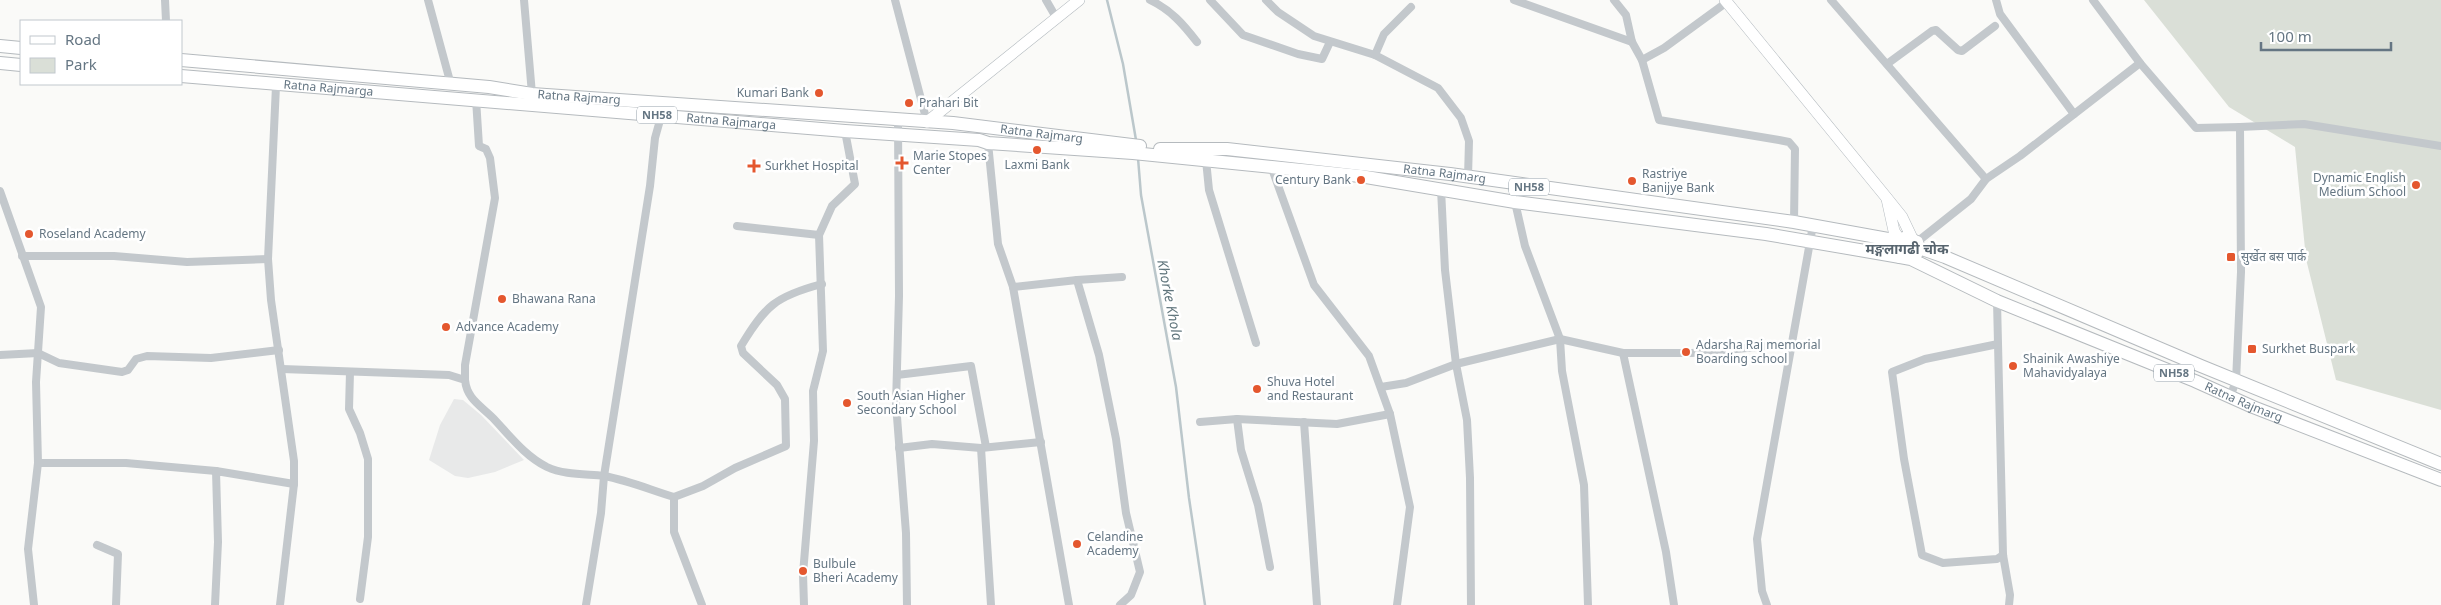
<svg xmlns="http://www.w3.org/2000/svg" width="2441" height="605" viewBox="0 0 2441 605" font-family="'Noto Sans','Noto Sans Devanagari',sans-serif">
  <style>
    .built { fill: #e8e9e9 }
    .green { fill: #dadfd7 }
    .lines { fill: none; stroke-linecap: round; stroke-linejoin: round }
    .stream { stroke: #bbc7cb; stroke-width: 2.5 }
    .secondary-casing { stroke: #b3babf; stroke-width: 12 }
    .primary-casing { stroke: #b5babe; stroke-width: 14 }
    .street { stroke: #c3c8cc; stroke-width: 8 }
    .secondary { stroke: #fff; stroke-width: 11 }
    .primary { stroke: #fff; stroke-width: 12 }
    .poi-dot { fill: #e4572e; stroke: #fff; stroke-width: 2 }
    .labels { text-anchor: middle; stroke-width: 5; stroke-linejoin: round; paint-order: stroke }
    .shield { fill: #fff; stroke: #939fa8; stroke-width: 1 }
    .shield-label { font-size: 11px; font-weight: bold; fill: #657683 }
    .street-label { font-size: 12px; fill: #657683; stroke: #fff }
    .poi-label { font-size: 12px; fill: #657683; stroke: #fff; text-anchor: start }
    .neighbourhood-label { font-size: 14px; font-weight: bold; fill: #57646e; stroke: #fff }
    .water-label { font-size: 14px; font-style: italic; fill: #60757c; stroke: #fff }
  </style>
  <rect width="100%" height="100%" fill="#fafaf8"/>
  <polygon class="built" points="454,399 463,400 481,415 524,460 495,472 468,478 455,476 429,460 440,425"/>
  <polygon class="green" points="2144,0 2441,0 2441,410 2336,380 2306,259 2295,147 2229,107"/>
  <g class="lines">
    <g class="stream">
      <polyline points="1107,0 1123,64 1136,140"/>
      <polyline points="1138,158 1141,195 1176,387 1189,498 1205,605"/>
    </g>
    <g class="secondary-casing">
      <g id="secondary">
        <polyline points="1725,0 1886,197 1902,217 1912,238"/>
        <polyline points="927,122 1079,0"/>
        <polyline points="1887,199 1894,231 1900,240"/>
      </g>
    </g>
    <g class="primary-casing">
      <g id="primary">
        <polyline points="0,46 21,48"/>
        <path id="s1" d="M181,60L489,87L532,94L953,123L1140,146"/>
        <polyline points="0,63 21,65"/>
        <path id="s2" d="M181,76L845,131L979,140L988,143L1133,153L1360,176L1515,202L1766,234L1900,257"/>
        <path id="s3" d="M1160,149H1227L1450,174L1794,222L1899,241"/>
        <polyline points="1919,248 1945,257 2201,366 2441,464"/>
        <path id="s4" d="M1911,259C1918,254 1919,250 1917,242L1906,237L1900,240L1896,245L1900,257L1911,259L1997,301L2195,381L2253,407L2441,480"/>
      </g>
    </g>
    <g class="street">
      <polyline points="165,0 166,21"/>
      <polyline points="428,0 451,85"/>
      <polyline points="524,0 532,94"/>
      <polyline points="895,0 927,122"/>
      <polyline points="1046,0 1057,19"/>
      <path d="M1150,0C1171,10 1183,24 1197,42"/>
      <polyline points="1210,0 1243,35 1298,54 1322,59 1330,42"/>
      <polyline points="1266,0 1278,12 1314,36 1375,55 1438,88 1461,118 1469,141 1468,177"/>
      <polyline points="1514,0 1632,42"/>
      <polyline points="1614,0 1626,15 1632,42 1642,60 1659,120 1779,140 1789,142 1795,149 1794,222"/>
      <polyline points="1831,0 1986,179"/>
      <polyline points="1996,0 2000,14 2074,114"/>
      <polyline points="2093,0 2140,63 2196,128 2240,127 2241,272 2236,381 2230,397"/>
      <polyline points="1375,55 1384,34 1411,7"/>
      <polyline points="1642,60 1664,48 1727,2"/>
      <polyline points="1887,64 1932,31 1936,30 1958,50 1962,51 1995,26"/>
      <polyline points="898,119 899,296 896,404 906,533 907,605"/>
      <polyline points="2240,127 2304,124 2441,146"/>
      <polyline points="988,143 998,244 1013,287 1069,605"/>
      <polyline points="1206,160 1209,190 1256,343"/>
      <polyline points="1271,166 1314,285 1369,356 1390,414 1410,507 1397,605"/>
      <polyline points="1441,189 1445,270 1456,364 1467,420 1470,478 1471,605"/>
      <polyline points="0,191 41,307 36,382 38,463 28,549 34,605"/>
      <polyline points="1515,202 1525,246 1560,339 1562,371 1584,485 1588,605"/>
      <polyline points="737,226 819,235"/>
      <polyline points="1917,242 1971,199 1986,179 2020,156 2140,63"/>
      <polyline points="22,256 114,256 187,262 268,259"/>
      <polyline points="1077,280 1099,355 1116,439 1126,513 1140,572 1131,595 1120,605"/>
      <polyline points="1013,287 1077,280 1122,277"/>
      <polyline points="1997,301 2003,555 2010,595 2009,605"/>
      <polyline points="1998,344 1925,359 1892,372 1904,459 1922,555 1943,563 1997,559 2003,555"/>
      <polyline points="1623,353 1666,552 1674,605"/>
      <polyline points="0,355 38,353 59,363 122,372 128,370 136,359 147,356 211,358 279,350"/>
      <path d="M282,369L449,375L465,380C467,399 480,405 493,418C510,436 525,456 547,467C564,475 585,474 604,476C627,480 651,490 674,497V532L702,605"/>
      <polyline points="350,372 349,409 360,433 368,459 368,537 360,599"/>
      <polyline points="897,375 971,366 986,447"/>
      <polyline points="465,380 465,365 495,198 490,158 486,149 479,146 476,99"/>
      <polyline points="1381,387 1406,383 1456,364 1560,339 1623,353 1692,353 1791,344"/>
      <polyline points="1237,419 1241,450 1258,505 1270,567"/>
      <polyline points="1200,422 1237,419 1337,424 1390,414"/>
      <polyline points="1304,422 1317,605"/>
      <polyline points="899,448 932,444 981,448 1041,442"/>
      <polyline points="981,448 991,605"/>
      <polyline points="38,463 126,463 216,471"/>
      <path d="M674,497L703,486L735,468L786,446L785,399L777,385L743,353L741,346C765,306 776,296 822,284"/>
      <polyline points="97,545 118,554 116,605"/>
      <polyline points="215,605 218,542 216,471 294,484 294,461 271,300 268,259 276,86"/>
      <polyline points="280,605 294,484"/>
      <polyline points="586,605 601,513 604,476 650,186 655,138 662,113"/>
      <polyline points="804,605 803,574 814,441 813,391 823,351 819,235 832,206 855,184 845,131"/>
      <polyline points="1767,605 1762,591 1757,539 1813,225"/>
    </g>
    <use href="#secondary" class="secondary"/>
    <use href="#primary" class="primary"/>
  </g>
  <g class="poi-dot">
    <circle cx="819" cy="93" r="5"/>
    <circle cx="909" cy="103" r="5"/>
    <circle cx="1037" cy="150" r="5"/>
    <path d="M899.5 155.5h5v5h5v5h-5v5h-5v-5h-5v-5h5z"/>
    <path d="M751.5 158.5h5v5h5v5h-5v5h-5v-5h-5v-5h5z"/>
    <circle cx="1361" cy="180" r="5"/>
    <circle cx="1632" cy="181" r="5"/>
    <circle cx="2416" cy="185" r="5"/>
    <circle cx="29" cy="234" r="5"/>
    <rect x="2226" y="252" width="10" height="10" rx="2.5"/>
    <circle cx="502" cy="299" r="5"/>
    <circle cx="446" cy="327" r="5"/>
    <rect x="2247" y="344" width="10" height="10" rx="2.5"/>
    <circle cx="1686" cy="352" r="5"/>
    <circle cx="2013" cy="366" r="5"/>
    <circle cx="1257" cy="389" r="5"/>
    <circle cx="847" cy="403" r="5"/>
    <circle cx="1077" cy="544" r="5"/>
    <circle cx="803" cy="571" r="5"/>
  </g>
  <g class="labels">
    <g class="shield">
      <rect x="637" y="106.5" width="40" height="17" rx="4"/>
      <rect x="1509" y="178.5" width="40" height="17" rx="4"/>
      <rect x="2154" y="364.5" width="40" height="17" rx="4"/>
    </g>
    <g class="shield-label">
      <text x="657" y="119">NH58</text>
      <text x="1529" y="191">NH58</text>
      <text x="2174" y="377">NH58</text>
    </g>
    <g class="street-label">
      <text dy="4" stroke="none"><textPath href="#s2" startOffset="148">Ratna Rajmarga</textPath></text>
      <text dy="4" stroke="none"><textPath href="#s1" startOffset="400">Ratna Rajmarg</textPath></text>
      <text dy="4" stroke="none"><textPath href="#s2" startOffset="552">Ratna Rajmarga</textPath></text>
      <text dy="4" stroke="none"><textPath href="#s1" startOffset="864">Ratna Rajmarg</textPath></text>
      <text dy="4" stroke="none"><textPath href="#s3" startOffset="286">Ratna Rajmarg</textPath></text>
      <text dy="4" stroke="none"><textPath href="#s4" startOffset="431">Ratna Rajmarg</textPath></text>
    </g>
    <g class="poi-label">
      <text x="809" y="97" text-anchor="end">Kumari Bank</text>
      <text x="919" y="107">Prahari Bit</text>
      <text x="913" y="160">Marie Stopes<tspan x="913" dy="14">Center</tspan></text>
      <text x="1037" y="169" text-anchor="middle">Laxmi Bank</text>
      <text x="765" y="170">Surkhet Hospital</text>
      <text x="1642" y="178">Rastriye<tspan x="1642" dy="14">Banijye Bank</tspan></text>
      <text x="2406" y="182" text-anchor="end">Dynamic English<tspan x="2406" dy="14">Medium School</tspan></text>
      <text x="1351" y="184" text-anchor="end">Century Bank</text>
      <text x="39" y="238">Roseland Academy</text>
      <text x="2241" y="261">सुर्खेत बस पार्क</text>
      <text x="512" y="303">Bhawana Rana</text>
      <text x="456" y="331">Advance Academy</text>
      <text x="1696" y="349">Adarsha Raj memorial<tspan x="1696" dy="14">Boarding school</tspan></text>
      <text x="2262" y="353">Surkhet Buspark</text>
      <text x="2023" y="363">Shainik Awashiye<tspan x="2023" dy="14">Mahavidyalaya</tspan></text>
      <text x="1267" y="386">Shuva Hotel<tspan x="1267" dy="14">and Restaurant</tspan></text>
      <text x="857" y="400">South Asian Higher<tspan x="857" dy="14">Secondary School</tspan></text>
      <text x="1087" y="541">Celandine<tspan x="1087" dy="14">Academy</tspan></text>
      <text x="813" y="568">Bulbule<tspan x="813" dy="14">Bheri Academy</tspan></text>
    </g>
    <g class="neighbourhood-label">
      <text x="1907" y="254">मङ्गलागढी चोक</text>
    </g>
    <g class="water-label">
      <text transform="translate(1170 300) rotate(79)" y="5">Khorke Khola</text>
    </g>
  </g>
  <rect x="20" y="20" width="162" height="65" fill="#ffffff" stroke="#c1c8cd"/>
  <rect x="30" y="36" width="25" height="8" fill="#ffffff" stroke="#c1c8cd"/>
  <text x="65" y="45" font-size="15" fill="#657683">Road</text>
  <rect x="30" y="58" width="25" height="15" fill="#dadfd7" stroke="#c1c8cd"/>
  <text x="65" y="70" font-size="15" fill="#657683">Park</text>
  <path d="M2261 42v8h130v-8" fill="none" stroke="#657683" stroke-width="2.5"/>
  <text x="2268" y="42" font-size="15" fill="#657683" stroke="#ffffff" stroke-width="4" paint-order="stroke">100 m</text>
</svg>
